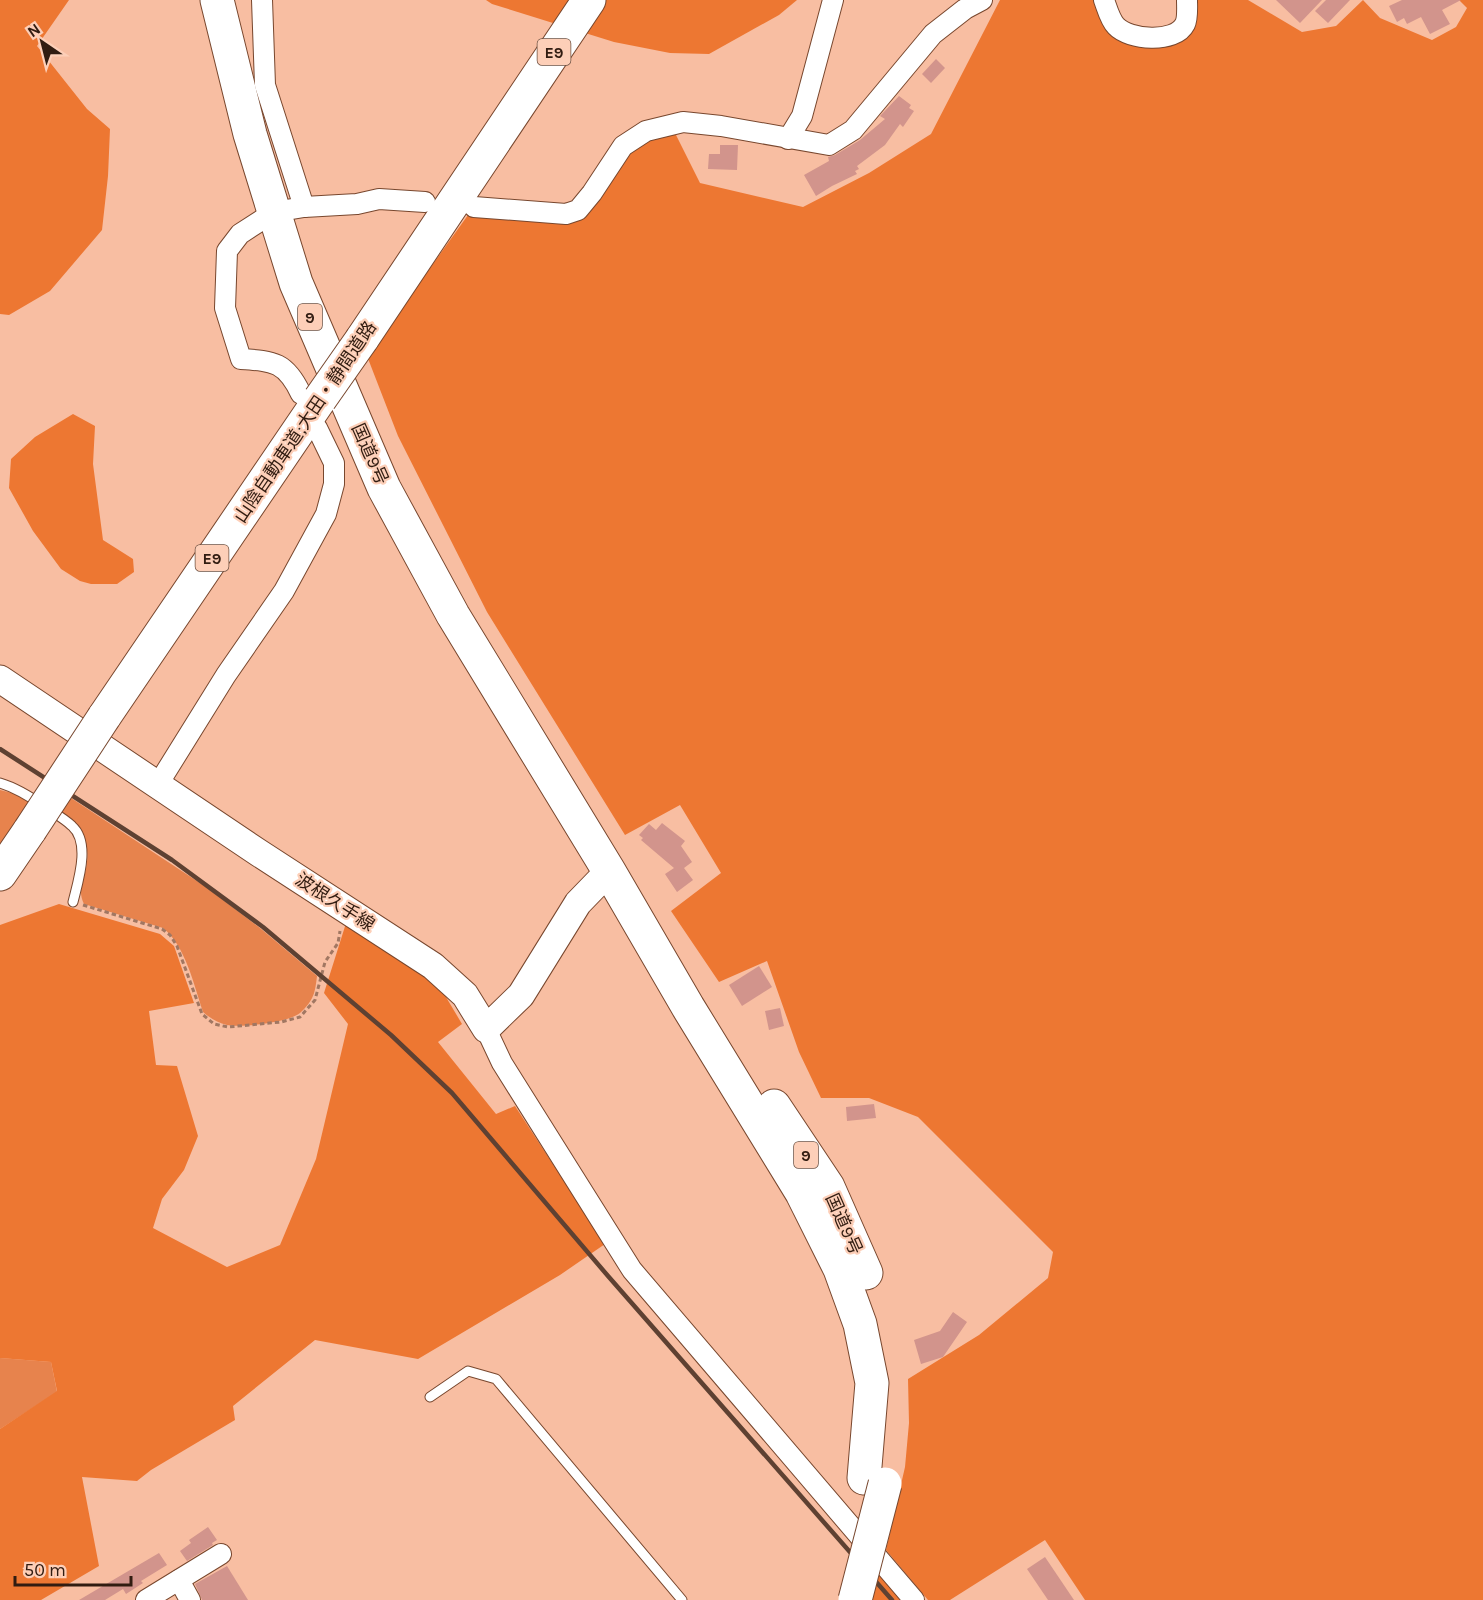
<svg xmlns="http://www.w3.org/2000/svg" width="1483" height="1600" viewBox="0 0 1483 1600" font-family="Karla,'Noto Sans JP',sans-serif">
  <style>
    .green { fill: #e7834d }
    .forest { fill: #ed7732 }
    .building { fill: #d2948c }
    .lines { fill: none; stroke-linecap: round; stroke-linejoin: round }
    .lane-casing { stroke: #78472e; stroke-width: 11 }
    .street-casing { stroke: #78472e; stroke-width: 22 }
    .secondary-casing { stroke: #78472e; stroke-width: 29 }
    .highway-casing { stroke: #78472e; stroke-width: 35 }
    .path { stroke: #a17762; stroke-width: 3; stroke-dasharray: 4.5 3; stroke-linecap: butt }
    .lane { stroke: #fff; stroke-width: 9 }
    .street { stroke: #fff; stroke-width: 20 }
    .secondary { stroke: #fff; stroke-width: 27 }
    .highway { stroke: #fff; stroke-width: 33 }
    .rail { stroke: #5e4132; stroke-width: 4.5 }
    .highway-bridge-casing { stroke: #78472e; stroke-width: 35; stroke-linecap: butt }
    .highway-bridge { stroke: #fff; stroke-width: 33 }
    .labels { text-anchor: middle; stroke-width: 4.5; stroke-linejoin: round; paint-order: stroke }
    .shield { fill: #fdcfb8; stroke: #6e5243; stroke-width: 1.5 }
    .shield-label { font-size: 16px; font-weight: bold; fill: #311c11 }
    .street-label { font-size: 18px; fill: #311c11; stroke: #fdcfb8 }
  </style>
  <rect width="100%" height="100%" fill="#f8bea2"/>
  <g class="green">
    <polygon points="0,790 20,795 34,805 0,854"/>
    <path d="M68,796L206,887L260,928L317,976C315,993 314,1000 300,1013C290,1022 241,1028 227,1025C218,1023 210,1018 203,1012C194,985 185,945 163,928L84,904C79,893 81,888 84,877C93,843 84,833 59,813Z"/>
    <polygon points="0,1358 51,1362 57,1392 0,1429"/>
  </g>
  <g class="forest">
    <polygon points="0,0 69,0 37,46 87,109 110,129 108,176 102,230 50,291 9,315 0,314"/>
    <polygon points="486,0 797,0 779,15 709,54 670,53 614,42 492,4"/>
    <polygon points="1000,0 1099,0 1110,27 1166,39 1192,0 1248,0 1302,32 1336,26 1363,0 1380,18 1432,40 1456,27 1467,8 1459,0 1483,0 1483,1600 1085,1600 1045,1540 950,1600 928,1600 886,1550 905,1467 909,1423 908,1379 979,1335 1048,1278 1053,1252 918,1117 869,1098 821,1098 799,1052 767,961 719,982 671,911 721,873 680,805 625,835 487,612 398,436 367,356 468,215 558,222 640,138 673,129 700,183 803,207 869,173 931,134"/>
    <polygon points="73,414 95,426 93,464 103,540 133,559 134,572 117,584 91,584 80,581 61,569 33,531 9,488 11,459 35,437"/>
    <polygon points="59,904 160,934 174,946 194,1003 149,1011 156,1065 177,1066 198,1136 184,1170 162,1199 153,1228 227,1267 280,1245 316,1159 348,1024 324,993 347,920 404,954 443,992 462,1024 438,1042 496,1114 515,1106 605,1244 560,1275 418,1359 315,1340 233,1406 235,1420 151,1470 137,1481 82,1477 99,1566 41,1600 0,1600 0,1429 57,1391 51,1362 0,1358 0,925"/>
    <polygon points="880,1571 904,1600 872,1600"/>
  </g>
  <g class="building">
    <polygon points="1276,0 1322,0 1300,23"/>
    <polygon points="1326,0 1350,0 1328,23 1315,11"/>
    <polygon points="1402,0 1461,0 1442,10 1450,24 1430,34 1421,17 1407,24 1404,18 1397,22 1389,6"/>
    <polygon points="936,59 945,68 931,83 922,74"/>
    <polygon points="899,96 911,105 909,108 914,111 903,127 900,124 885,145 857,166 859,169 855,171 857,174 832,186 816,196 804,175 829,161 828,157 835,155 860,140 885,119 880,116"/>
    <polygon points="720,145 738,145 737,170 708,169 709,154 720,154"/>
    <polygon points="662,823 685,841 681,846 692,862 684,868 693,880 677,892 665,874 674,868 641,840 643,838 639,835 649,824 656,830"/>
    <polygon points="759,966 772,987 742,1006 729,985"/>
    <polygon points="780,1008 784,1026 769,1030 765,1011"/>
    <polygon points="874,1104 876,1118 847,1121 846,1107"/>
    <polygon points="953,1312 967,1322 943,1357 921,1364 914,1340 940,1331"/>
    <polygon points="208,1527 217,1540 212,1543 213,1545 187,1561 180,1551 191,1543 189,1540"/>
    <polygon points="159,1553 167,1565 141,1581 143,1583 126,1594 123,1589 105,1600 79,1600"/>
    <polygon points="1045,1557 1074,1600 1048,1600 1027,1569"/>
    <polygon points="227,1566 248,1600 202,1600 195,1584"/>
  </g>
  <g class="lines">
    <g class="lane-casing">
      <g id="lane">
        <path d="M0,783C17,788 31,797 45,807C54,813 65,819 72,826C91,843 78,881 73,902"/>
        <polyline points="430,1397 468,1371 496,1379 682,1600"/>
      </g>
    </g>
    <g class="street-casing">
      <g id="street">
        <polyline points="262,0 265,85 304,207"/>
        <path d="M1104,0C1107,8 1110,20 1116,26C1129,40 1175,44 1185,24C1188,18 1187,7 1187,0"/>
        <polyline points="788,139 802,116 833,0"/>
        <polyline points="474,207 566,214 578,210 592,193 623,146 646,131 683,122 721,126 829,145 853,130 933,34 965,9 982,0"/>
        <path d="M301,394C286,362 274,361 241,359L225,308L227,251L240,234L274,212L304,207L357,204L379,199L425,202"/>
        <polyline points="157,786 226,675 284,591 326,514 334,484 334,463 317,428"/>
        <polyline points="486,1029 502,1063 632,1270 914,1600"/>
        <polyline points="179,1580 190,1600"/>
        <polyline points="146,1600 221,1554"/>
      </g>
    </g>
    <g class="secondary-casing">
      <polyline id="secondary" points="0,679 259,853 433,966 465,995 486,1029 521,995 578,903 609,871"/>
    </g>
    <g class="highway-casing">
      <g id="highway">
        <polyline points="217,0 250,134 296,283 384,488 453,615 609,871 688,1007 802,1193 840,1269 860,1324 872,1383 864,1478"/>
        <polyline points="362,339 589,0"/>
        <polyline points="104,717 320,399"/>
        <polyline points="0,874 30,830"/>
        <polyline points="774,1106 828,1187 866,1273"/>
      </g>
    </g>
    <polyline class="path" points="83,905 162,929 170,935 177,946 202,1014 214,1024 228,1027 281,1022 300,1017 315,1000 325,962 338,943 340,931"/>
    <use href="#lane" class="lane"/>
    <use href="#street" class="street"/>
    <use href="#secondary" class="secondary"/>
    <use href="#highway" class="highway"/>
    <polyline class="rail" points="0,749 172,860 263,927 391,1035 452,1093 608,1276 892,1600"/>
    <g class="highway-bridge-casing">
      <g id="highway-bridge">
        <polyline points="320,399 362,339"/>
        <polyline points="30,830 104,717"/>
        <polyline points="855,1600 885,1484"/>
      </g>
    </g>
    <use href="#highway-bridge" class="highway-bridge"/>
  </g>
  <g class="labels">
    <g class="shield">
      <rect x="537.5" y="39" width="33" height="26" rx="4.5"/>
      <rect x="298" y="304" width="24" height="26" rx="4.5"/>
      <rect x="195.5" y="545" width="33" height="26" rx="4.5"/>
      <rect x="794" y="1142" width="24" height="26" rx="4.5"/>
    </g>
    <g class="shield-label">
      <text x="554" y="58">E9</text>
      <text x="310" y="323">9</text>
      <text x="212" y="564">E9</text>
      <text x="806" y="1161">9</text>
    </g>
    <g class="street-label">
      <text transform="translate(305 422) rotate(-56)" y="6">山陰自動車道;大田・静間道路</text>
      <text transform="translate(370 454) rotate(66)" y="6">国道9号</text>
      <text transform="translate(335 902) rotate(33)" y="6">波根久手線</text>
      <text transform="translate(844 1224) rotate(66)" y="6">国道9号</text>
    </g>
  </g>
  <g transform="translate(42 42) rotate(325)" stroke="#fdcfb8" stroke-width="4.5" paint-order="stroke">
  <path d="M0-4.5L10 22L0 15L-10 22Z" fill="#311c11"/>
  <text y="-9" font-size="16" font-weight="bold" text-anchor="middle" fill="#311c11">N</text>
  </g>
  <path d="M15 1576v9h116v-9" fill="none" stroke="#311c11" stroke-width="3"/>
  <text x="24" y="1576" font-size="18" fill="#311c11" stroke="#fdcfb8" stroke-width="4.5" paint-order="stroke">50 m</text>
</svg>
